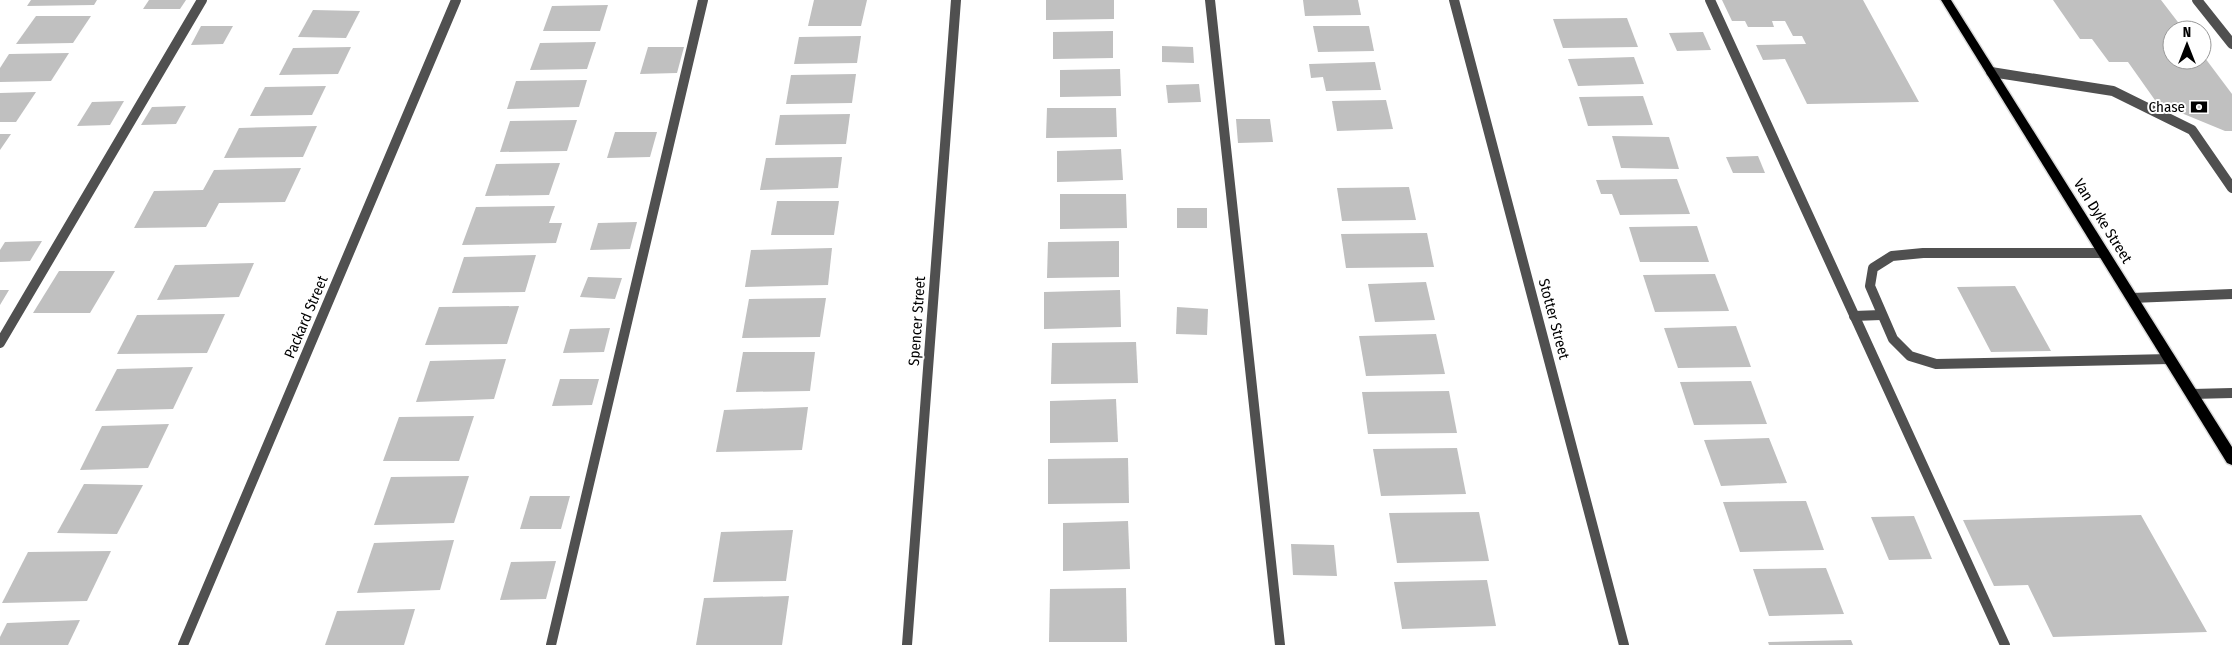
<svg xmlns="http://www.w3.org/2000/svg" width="2232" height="645" viewBox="0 0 2232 645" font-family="'Fira Sans Condensed',sans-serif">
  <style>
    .building { fill: #c0c0c0 }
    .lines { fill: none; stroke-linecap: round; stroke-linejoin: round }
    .primary-casing { stroke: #dbdbdb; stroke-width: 3 }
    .lane { stroke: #505050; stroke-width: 10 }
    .street { stroke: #505050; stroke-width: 10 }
    .primary { fill: #000; fill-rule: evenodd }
    .labels { text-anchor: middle; stroke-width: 4; stroke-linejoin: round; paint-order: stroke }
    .poi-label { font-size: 15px; fill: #000; stroke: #fff; text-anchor: end }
    .street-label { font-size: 15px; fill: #000; stroke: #fff }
  </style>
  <rect width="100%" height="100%" fill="#fff"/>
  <g class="building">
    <polygon points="31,0 97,0 94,5 27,6"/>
    <polygon points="149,0 186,0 180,9 143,9"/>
    <polygon points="814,0 867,0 861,26 808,26"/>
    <polygon points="1046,0 1114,0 1114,19 1046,20"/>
    <polygon points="1303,0 1358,0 1361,15 1305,16"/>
    <polygon points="1722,0 1863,0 1919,102 1807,104 1785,59 1763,60 1756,45 1806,44 1802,36 1793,36 1785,21 1772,21 1774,27 1748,27 1745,21 1732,21"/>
    <polygon points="2053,0 2161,0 2184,30 2172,30 2172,60 2202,60 2202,54 2232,94 2232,131 2225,131 2157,103 2128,62 2109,62 2092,39 2080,39"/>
    <polygon points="608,5 600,31 543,31 552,6"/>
    <polygon points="313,10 360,11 346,38 298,37"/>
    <polygon points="36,16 91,16 73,43 16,44"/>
    <polygon points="1627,18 1638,47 1563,48 1553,19"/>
    <polygon points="201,26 233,26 223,44 191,45"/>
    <polygon points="1313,26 1369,26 1374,51 1318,52"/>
    <polygon points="1113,31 1113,58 1053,59 1053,32"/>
    <polygon points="1703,32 1711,50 1677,51 1669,33"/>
    <polygon points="861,36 857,63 794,64 799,37"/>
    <polygon points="596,42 587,69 530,70 540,43"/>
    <polygon points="1162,46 1193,47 1194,63 1162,62"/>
    <polygon points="351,47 338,74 279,75 293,48"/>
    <polygon points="648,47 684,47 677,73 640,74"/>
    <polygon points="69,53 51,81 0,82 0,68 9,54"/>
    <polygon points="1634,57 1644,84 1578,86 1568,59"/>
    <polygon points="1375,62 1381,90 1326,91 1323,77 1311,78 1309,64"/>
    <polygon points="1120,69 1121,96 1060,97 1060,70"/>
    <polygon points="856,74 852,103 786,104 791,75"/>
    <polygon points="587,80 579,107 507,109 516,81"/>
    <polygon points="1199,84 1201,102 1168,103 1166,85"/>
    <polygon points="326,86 312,115 250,116 265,87"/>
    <polygon points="36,92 16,122 0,122 0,93"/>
    <polygon points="1643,96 1653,125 1588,126 1579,97"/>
    <polygon points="1386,100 1393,129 1337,131 1332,101"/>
    <polygon points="124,101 110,125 77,126 92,102"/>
    <polygon points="186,106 176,124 141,125 152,107"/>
    <polygon points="1047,108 1116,108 1117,137 1046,138"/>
    <polygon points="850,114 846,144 775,145 780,115"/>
    <polygon points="1236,119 1270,119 1273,142 1238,143"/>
    <polygon points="577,120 567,151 500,152 510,121"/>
    <polygon points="317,126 303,157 224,158 239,128"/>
    <polygon points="615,132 657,132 650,157 607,158"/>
    <polygon points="0,134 11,134 0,150"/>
    <polygon points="1612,136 1669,137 1679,169 1621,168"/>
    <polygon points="1121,149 1123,180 1057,182 1057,151"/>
    <polygon points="1758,156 1765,173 1733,173 1726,157"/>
    <polygon points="842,157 838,188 760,190 766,158"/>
    <polygon points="560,163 549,195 485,196 496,164"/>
    <polygon points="301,168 285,202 219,203 206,227 134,228 154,191 203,190 214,170"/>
    <polygon points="1677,179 1690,214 1620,215 1612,194 1601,194 1596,180"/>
    <polygon points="1409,187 1416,220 1342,221 1337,188"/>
    <polygon points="1060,194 1126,194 1127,228 1060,229"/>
    <polygon points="777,201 839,201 834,235 771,235"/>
    <polygon points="555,206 549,223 562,223 556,243 462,245 476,207"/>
    <rect x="1177" y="208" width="30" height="20"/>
    <polygon points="637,222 630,249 590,250 598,223"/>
    <polygon points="1697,226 1709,262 1640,262 1629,227"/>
    <polygon points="1427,233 1434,267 1346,268 1341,234"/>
    <polygon points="42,241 30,261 0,262 0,250 5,242"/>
    <polygon points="1119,241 1119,277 1047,278 1048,242"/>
    <polygon points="832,248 828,285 745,287 751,250"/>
    <polygon points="536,255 525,292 452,293 464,257"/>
    <polygon points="254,263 239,297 157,300 175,265"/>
    <polygon points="59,271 115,271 90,313 33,313"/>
    <polygon points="1715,274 1729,311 1655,312 1643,275"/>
    <polygon points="588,277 622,278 615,299 580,297"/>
    <polygon points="1426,282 1435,320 1375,322 1368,284"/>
    <polygon points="2015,286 2051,351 1991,352 1957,287"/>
    <polygon points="0,290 9,290 0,305"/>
    <polygon points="1120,290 1121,327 1044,329 1044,292"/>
    <polygon points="826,298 820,337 742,338 749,299"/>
    <polygon points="519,306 507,344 425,345 439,307"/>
    <polygon points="1177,307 1208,309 1207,335 1176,334"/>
    <polygon points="225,314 207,353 117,354 137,315"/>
    <polygon points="1736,326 1751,367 1678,368 1664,328"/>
    <polygon points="610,328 604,352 563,353 570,329"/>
    <polygon points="1436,334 1445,374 1366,376 1359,336"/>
    <polygon points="1136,342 1138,383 1051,384 1052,343"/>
    <polygon points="743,352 815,352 810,391 736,392"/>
    <polygon points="506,359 494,399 416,402 430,361"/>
    <polygon points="193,367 173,409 95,411 117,369"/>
    <polygon points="560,379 599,379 592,405 552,406"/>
    <polygon points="1751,381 1767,424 1694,425 1680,382"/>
    <polygon points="1449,391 1457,433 1368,434 1362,392"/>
    <polygon points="1116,399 1118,442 1050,443 1050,401"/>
    <polygon points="808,407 802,450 716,452 724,410"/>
    <polygon points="474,416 459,461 383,461 399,417"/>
    <polygon points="169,424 148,468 80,470 102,426"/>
    <polygon points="1769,438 1787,483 1721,486 1704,440"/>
    <polygon points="1457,448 1466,494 1381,496 1373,449"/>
    <polygon points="1128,458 1129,503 1048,504 1048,459"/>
    <polygon points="469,476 454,523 374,525 391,477"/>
    <polygon points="84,484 143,485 117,534 57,533"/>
    <polygon points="530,496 570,496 561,529 520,529"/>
    <polygon points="1806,501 1824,550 1740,552 1723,502"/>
    <polygon points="1479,512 1489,561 1397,563 1389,513"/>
    <polygon points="2141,515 2207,632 2053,637 2028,585 1994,586 1963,520"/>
    <polygon points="1914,516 1932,559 1889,560 1871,517"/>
    <polygon points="1128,521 1130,569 1063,571 1063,523"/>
    <polygon points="793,530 786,581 713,582 721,532"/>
    <polygon points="454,540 440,590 357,593 374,543"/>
    <polygon points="1291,544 1334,545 1337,576 1293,575"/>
    <polygon points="111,551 87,601 2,603 28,552"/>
    <polygon points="556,561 546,599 500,600 511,562"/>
    <polygon points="1826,568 1844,614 1769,616 1753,569"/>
    <polygon points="1487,580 1496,626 1402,629 1394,582"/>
    <polygon points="1126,588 1127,642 1049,642 1050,589"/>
    <polygon points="789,596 782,645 696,645 704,598"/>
    <polygon points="415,609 404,645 325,645 337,611"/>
    <polygon points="80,620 68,645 0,645 0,637 7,623"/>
    <polygon points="1851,640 1853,645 1769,645 1768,642"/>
  </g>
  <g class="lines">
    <g class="primary-casing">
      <polygon id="primary" points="1941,0 1951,0 2232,447 2232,465 2227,463"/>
    </g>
    <g class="lane">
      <polyline points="1210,0 1280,645"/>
      <polyline points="1710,0 2005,645"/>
      <polyline points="2197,0 2232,44"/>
      <polyline points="1991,72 2113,91 2192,130 2232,188"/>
      <polyline points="2104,253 1923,253 1892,256 1873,268 1870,286 1893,339 1910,356 1936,364 2170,359"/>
      <polyline points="2132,298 2232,294"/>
      <polyline points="1854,316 1881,315"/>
      <polyline points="0,343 202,0"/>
      <polyline points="2192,394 2232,393"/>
      <polyline points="551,645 703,0"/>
    </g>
    <g class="street">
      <polyline points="1454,0 1624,645"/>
      <polyline points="183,645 456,0"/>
      <polyline points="907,645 956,0"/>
    </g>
    <use href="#primary" class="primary"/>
  </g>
  <defs>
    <g id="bank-bare" transform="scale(1.35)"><path d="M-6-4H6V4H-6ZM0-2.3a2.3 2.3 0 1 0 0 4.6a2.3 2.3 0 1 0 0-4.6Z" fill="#000" stroke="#fff" stroke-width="2.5" paint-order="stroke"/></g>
  </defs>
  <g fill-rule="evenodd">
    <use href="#bank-bare" x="2199" y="107"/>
  </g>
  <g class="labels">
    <g class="poi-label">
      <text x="2185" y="112">Chase</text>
    </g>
    <g class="street-label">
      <text transform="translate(2103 221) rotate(58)" y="5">Van Dyke Street</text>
      <text transform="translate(306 317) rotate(-67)" y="5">Packard Street</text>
      <text transform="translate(1554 319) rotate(75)" y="5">Stotter Street</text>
      <text transform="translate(917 321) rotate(-86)" y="5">Spencer Street</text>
    </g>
  </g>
  <g transform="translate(2187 45)"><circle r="24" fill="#ffffff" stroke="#999999"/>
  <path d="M0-4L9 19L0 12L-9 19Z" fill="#000000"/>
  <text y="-8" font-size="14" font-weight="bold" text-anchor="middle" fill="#000000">N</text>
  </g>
</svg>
